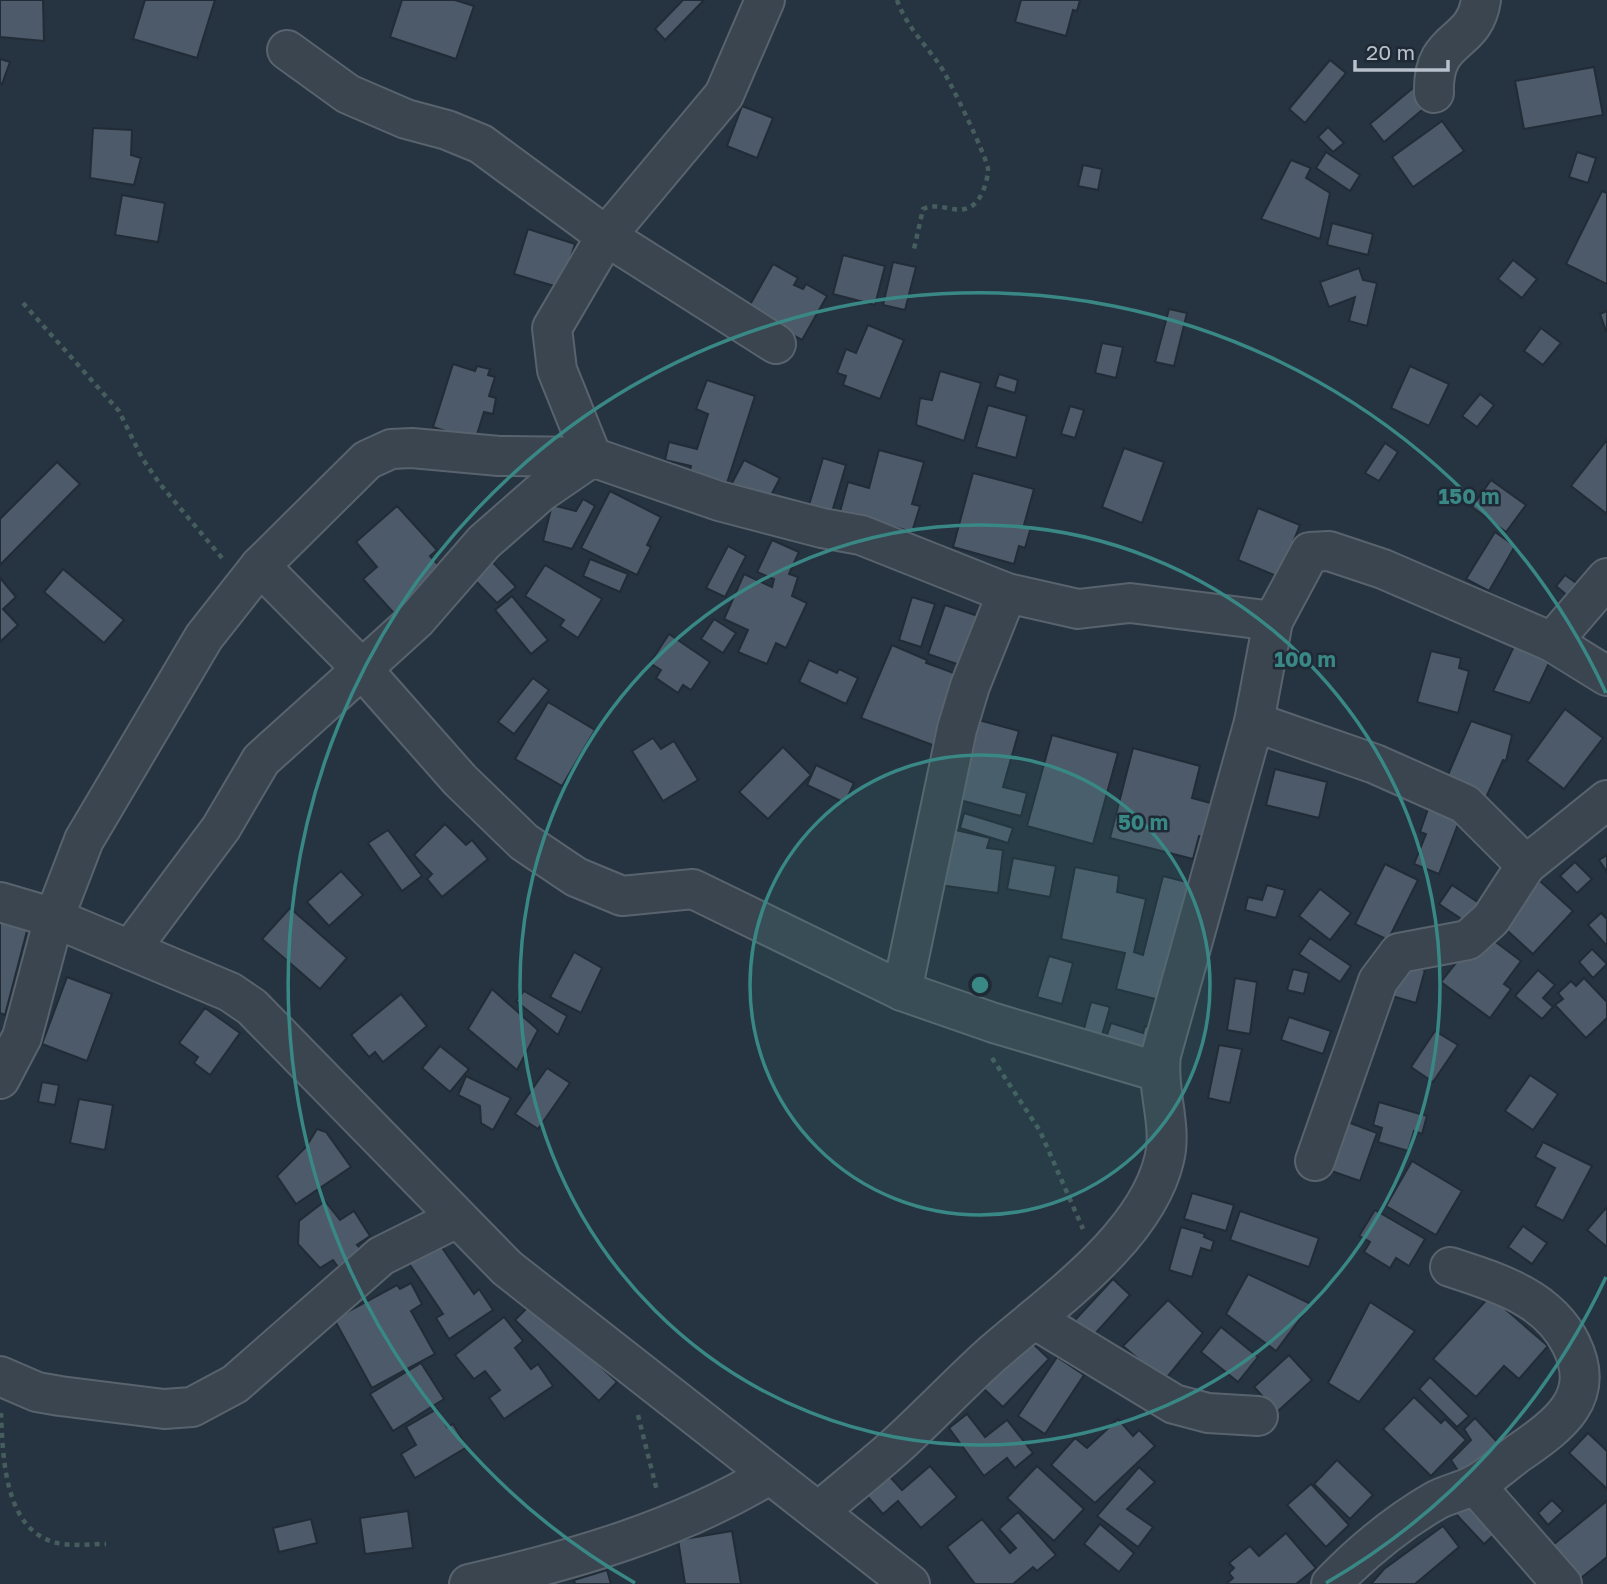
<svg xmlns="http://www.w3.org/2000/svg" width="1607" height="1584" viewBox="0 0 1607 1584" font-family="'Golos Text',sans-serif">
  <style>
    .building { fill: #4c5a69; stroke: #212c37; stroke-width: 2 }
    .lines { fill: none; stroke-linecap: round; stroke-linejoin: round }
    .minor-casing { stroke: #58636e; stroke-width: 42 }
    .path { stroke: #465d5e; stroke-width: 4.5; stroke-dasharray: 5 5; stroke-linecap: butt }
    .minor { stroke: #3a4550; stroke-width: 38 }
    .ring { fill: none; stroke: #398885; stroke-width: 3.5 }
    .centre { fill: #398885; stroke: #1f2a36; stroke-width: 3.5 }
    .ring-label { font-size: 21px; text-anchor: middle; font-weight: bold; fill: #398885; stroke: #1f2a36; stroke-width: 5; stroke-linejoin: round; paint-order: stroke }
  </style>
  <rect width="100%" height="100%" fill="#263340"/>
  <g class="building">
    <polygon points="0,0 43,0 44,41 0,37"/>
    <polygon points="145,0 215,0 197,58 133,39"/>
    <polygon points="402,0 455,0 474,6 456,59 390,37"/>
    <polygon points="683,0 704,0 665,40 655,29"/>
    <polygon points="1021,0 1080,0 1077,11 1073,10 1066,36 1015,22"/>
    <polygon points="0,59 10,62 2,84 0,83"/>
    <polygon points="1330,60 1346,73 1305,123 1289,109"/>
    <polygon points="1594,67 1603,115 1524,129 1515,81"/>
    <polygon points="1419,83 1434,100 1384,142 1370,124"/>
    <polygon points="742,106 773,118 757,158 727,146"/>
    <polygon points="1442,121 1464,151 1413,187 1392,157"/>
    <polygon points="1328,127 1344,143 1333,152 1318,137"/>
    <polygon points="93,128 132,130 131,155 141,158 134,185 90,178"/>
    <polygon points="1326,152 1360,175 1350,191 1316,168"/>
    <polygon points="1577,152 1596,158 1588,183 1569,177"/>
    <polygon points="1291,160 1311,168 1306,178 1330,193 1320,239 1261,219"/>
    <polygon points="1083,165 1102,169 1098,190 1078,186"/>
    <polygon points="1602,191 1607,193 1607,284 1566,264"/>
    <polygon points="122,195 165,203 158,242 115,235"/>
    <polygon points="1332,223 1373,234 1368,255 1327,245"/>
    <polygon points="528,229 575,244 561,288 514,274"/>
    <polygon points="843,255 885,266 875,305 833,294"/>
    <polygon points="1513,260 1537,279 1522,298 1498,279"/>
    <polygon points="893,262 916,267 905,310 883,305"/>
    <polygon points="773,264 798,278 794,285 803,289 806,284 827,296 802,340 747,310"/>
    <polygon points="1359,268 1363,280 1377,283 1367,326 1349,321 1355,297 1329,307 1320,282"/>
    <polygon points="1169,309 1187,313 1174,366 1155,362"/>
    <polygon points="1607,311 1607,330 1606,331 1600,314"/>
    <polygon points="868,325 904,340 880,399 843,385 846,376 837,373 846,349 856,353"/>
    <polygon points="1541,328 1561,343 1543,365 1524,351"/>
    <polygon points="1102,343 1123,347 1116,378 1095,373"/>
    <polygon points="453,364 475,371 477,366 490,369 488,375 495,377 489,396 496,398 493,414 484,412 475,441 433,427"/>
    <polygon points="1410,366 1449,384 1429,426 1391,408"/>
    <polygon points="940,371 981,383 964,441 916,425 920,398 932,400"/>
    <polygon points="999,374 1018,380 1015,393 995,387"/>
    <polygon points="707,380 755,396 727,483 690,471 691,466 665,460 669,442 697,449 708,414 696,409"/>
    <polygon points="1480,394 1494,405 1477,427 1462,416"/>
    <polygon points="988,405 1027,416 1016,458 976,447"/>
    <polygon points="1070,406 1084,410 1075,438 1061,434"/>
    <polygon points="1607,440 1607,514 1571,486"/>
    <polygon points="1385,443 1398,452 1379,481 1365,473"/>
    <polygon points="1124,448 1164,462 1142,523 1102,507"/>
    <polygon points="879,450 924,462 912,504 920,506 912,532 840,512 848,482 869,488"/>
    <polygon points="823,458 846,465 832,512 809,505"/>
    <polygon points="744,460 780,478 766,505 730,487"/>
    <polygon points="57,462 80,484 0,565 0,519"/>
    <polygon points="973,473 1034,489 1024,525 1031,527 1025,548 1019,546 1014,564 953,547"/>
    <polygon points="1491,480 1526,505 1506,532 1472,507"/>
    <polygon points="610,491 661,517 647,545 651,547 637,575 581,548"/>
    <polygon points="583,499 595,506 572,549 543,541 552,505 576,511"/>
    <polygon points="397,506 437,550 430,556 450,577 401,621 363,579 377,567 356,542"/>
    <polygon points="1258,508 1300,525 1279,577 1238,560"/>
    <polygon points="1495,532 1515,546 1489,591 1466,579"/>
    <polygon points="772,540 799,552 789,574 798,577 792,596 807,603 786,648 776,643 767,664 738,652 748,630 724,619 744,574 772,587 774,579 757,572"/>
    <polygon points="728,546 746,556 725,597 706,588"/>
    <polygon points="486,555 516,587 497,603 467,572"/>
    <polygon points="590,559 628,574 620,592 583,576"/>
    <polygon points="545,565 602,599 578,638 560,626 564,620 525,596"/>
    <polygon points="63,569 124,620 104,643 44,592"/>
    <polygon points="1565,575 1579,585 1569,597 1556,586"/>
    <polygon points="0,578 16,597 3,609 18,625 0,642"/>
    <polygon points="512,596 548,640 531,654 495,610"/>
    <polygon points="912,597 935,604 921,647 899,640"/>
    <polygon points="945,605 990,620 974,670 928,654"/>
    <polygon points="714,619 736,633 723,653 701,639"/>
    <polygon points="669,634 710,662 691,690 683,685 678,693 656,678 661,670 650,663"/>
    <polygon points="892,645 927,660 926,663 962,676 943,749 861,718"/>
    <polygon points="1514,646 1550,661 1530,703 1493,691"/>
    <polygon points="1431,651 1461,658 1459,668 1469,671 1458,713 1417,702"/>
    <polygon points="809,660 837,673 839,669 858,678 846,704 799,682"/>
    <polygon points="533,678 549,690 514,734 498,722"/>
    <polygon points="548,702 595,730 562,786 515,759"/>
    <polygon points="1565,709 1603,738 1564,789 1527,761"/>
    <polygon points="975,719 1019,731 1003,787 1027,793 1021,816 948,797"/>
    <polygon points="1471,721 1512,735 1506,761 1503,760 1484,802 1444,784"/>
    <polygon points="1052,735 1118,753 1093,844 1027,826"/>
    <polygon points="653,738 661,749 674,741 698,780 663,801 632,751"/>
    <polygon points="783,747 811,775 768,819 739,792"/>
    <polygon points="1133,748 1200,766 1192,798 1218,805 1209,839 1199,836 1193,859 1110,838"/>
    <polygon points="816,765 854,783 845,803 807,785"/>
    <polygon points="1275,769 1327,782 1319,818 1266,805"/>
    <polygon points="1429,806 1463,811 1439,874 1414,864 1426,834 1420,832"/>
    <polygon points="964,813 1013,828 1008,843 960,828"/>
    <polygon points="445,824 466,845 472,840 488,859 442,897 427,879 432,874 414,855"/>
    <polygon points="943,827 990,838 987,848 1003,850 998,893 939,885"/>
    <polygon points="388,830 422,876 402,891 368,843"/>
    <polygon points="1607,855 1607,872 1599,860"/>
    <polygon points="1013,858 1056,866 1050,897 1007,889"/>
    <polygon points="1575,862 1592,879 1577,893 1560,876"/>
    <polygon points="1385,864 1418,880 1388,940 1355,924"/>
    <polygon points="1075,867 1119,876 1117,892 1146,899 1134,952 1143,955 1163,876 1198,885 1163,1001 1116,989 1125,953 1061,939"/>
    <polygon points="341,871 363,895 329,926 307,902"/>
    <polygon points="1540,881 1573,911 1533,954 1500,924"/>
    <polygon points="1267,885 1285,890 1276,918 1245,910 1248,897 1262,900"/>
    <polygon points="1452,885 1488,909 1475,928 1439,904"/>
    <polygon points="1320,889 1351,913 1330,940 1299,916"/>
    <polygon points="290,908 347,958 320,989 262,939"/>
    <polygon points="1601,913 1607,919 1607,946 1588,925"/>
    <polygon points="0,920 28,927 5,1015 0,1013"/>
    <polygon points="1481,931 1521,961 1504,984 1511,989 1490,1018 1441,982"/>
    <polygon points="1310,938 1351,966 1340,982 1299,954"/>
    <polygon points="1592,949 1607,964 1593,978 1579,962"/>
    <polygon points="574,952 602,968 581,1013 550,997"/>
    <polygon points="1049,956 1073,963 1062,1004 1037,997"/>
    <polygon points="1401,964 1425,970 1416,1003 1392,996"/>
    <polygon points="1293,969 1309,973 1304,994 1287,990"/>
    <polygon points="1538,970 1555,985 1543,998 1553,1007 1542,1019 1515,996"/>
    <polygon points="67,977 112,994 87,1061 42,1044"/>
    <polygon points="1235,978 1257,982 1250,1034 1227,1030"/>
    <polygon points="1584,978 1607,1002 1607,1018 1586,1038 1555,1005 1563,999 1558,993 1571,981 1576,986"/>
    <polygon points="492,989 538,1030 517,1070 468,1029"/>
    <polygon points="524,991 567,1016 558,1035 516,1001"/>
    <polygon points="401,994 427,1026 383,1062 375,1052 369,1057 351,1035"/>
    <polygon points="1091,1002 1110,1007 1098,1049 1080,1044"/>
    <polygon points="205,1008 240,1033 210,1075 194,1063 198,1057 179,1043"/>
    <polygon points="1289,1017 1331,1031 1323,1054 1281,1040"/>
    <polygon points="1111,1023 1143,1033 1145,1026 1161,1031 1149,1065 1102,1050"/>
    <polygon points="1435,1031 1458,1045 1433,1082 1411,1067"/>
    <polygon points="1219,1045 1242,1049 1230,1103 1208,1098"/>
    <polygon points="440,1046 469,1069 450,1092 422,1068"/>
    <polygon points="547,1068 570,1083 538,1129 515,1114"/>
    <polygon points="1530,1075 1558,1094 1533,1130 1505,1111"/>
    <polygon points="466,1076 511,1098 493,1130 481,1123 480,1106 458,1095"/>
    <polygon points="42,1082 59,1085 55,1105 38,1102"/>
    <polygon points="79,1099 113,1105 105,1150 70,1143"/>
    <polygon points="1379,1102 1427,1116 1422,1134 1414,1131 1408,1151 1378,1142 1382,1128 1373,1125"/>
    <polygon points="1337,1118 1377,1133 1360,1181 1320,1167"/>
    <polygon points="317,1129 326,1132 351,1167 296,1204 277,1176 306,1147"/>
    <polygon points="1543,1142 1592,1166 1563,1221 1535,1206 1555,1168 1535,1157"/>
    <polygon points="1412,1161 1462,1191 1436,1235 1386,1206"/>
    <polygon points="1192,1193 1234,1205 1226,1231 1184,1219"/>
    <polygon points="325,1201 340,1220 354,1211 370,1236 357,1245 361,1249 338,1267 333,1260 320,1268 298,1244 299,1221"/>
    <polygon points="1607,1207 1607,1247 1587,1230"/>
    <polygon points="1375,1210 1425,1239 1409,1266 1396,1258 1390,1268 1364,1252 1370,1242 1359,1236"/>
    <polygon points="1240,1211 1319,1238 1309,1267 1230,1240"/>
    <polygon points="1523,1226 1547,1243 1532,1264 1508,1247"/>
    <polygon points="1181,1227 1205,1234 1204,1237 1214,1241 1211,1251 1201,1248 1192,1277 1169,1270"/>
    <polygon points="436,1239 474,1294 479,1289 493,1310 449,1339 436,1318 443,1314 406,1259"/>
    <polygon points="1248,1274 1311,1304 1276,1351 1226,1314"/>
    <polygon points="1113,1279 1130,1295 1093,1336 1075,1320"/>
    <polygon points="411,1283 422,1304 411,1311 435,1354 372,1388 334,1319 397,1285 400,1289"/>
    <polygon points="1490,1296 1548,1346 1519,1379 1504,1366 1476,1397 1433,1359"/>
    <polygon points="1168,1300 1203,1333 1164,1381 1123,1346"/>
    <polygon points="1370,1302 1415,1331 1359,1402 1328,1383"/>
    <polygon points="532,1303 617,1382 599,1401 515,1320"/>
    <polygon points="504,1317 523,1341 515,1348 531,1369 538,1364 553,1386 504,1419 489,1398 500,1390 485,1371 474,1379 455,1355"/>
    <polygon points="1221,1327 1258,1357 1238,1382 1201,1352"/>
    <polygon points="1027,1338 1049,1359 1003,1407 982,1387"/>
    <polygon points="1289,1355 1312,1380 1277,1412 1254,1387"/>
    <polygon points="1057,1357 1084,1375 1045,1434 1018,1416"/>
    <polygon points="421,1363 444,1399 393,1431 370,1394"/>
    <polygon points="1430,1377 1469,1416 1457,1427 1419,1389"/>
    <polygon points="1414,1397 1441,1423 1445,1419 1466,1440 1431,1476 1383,1429"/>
    <polygon points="437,1409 447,1427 453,1424 467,1447 415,1478 401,1454 416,1445 406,1427"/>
    <polygon points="967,1414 985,1437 1007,1420 1033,1453 1015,1468 1007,1458 984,1476 949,1428"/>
    <polygon points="1475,1418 1501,1446 1464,1480 1451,1460 1471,1440 1464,1429"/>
    <polygon points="1118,1419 1133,1436 1139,1430 1155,1446 1095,1503 1051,1465 1075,1438 1087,1448"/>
    <polygon points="1588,1433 1607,1451 1607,1489 1569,1453"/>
    <polygon points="1337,1460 1373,1495 1350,1519 1314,1484"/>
    <polygon points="930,1466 957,1497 921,1528 898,1501 883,1514 859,1487 881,1467 902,1490"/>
    <polygon points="1037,1466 1084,1509 1054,1541 1007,1498"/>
    <polygon points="1139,1467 1155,1482 1127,1509 1153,1527 1138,1547 1097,1516"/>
    <polygon points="1311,1484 1349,1525 1326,1547 1287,1505"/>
    <polygon points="1467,1499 1498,1531 1484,1544 1453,1511"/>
    <polygon points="1552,1500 1563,1511 1548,1525 1538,1513"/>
    <polygon points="1607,1501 1607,1557 1576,1582 1548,1549"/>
    <polygon points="408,1511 413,1548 365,1554 360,1518"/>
    <polygon points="1018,1512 1056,1555 1037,1571 1033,1567 1013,1584 975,1584 947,1547 982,1519 1010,1553 1016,1548 999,1529"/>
    <polygon points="311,1519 317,1543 279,1552 273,1528"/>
    <polygon points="1100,1524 1134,1553 1119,1572 1084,1544"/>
    <polygon points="1443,1526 1459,1547 1415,1584 1371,1584 1384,1569"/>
    <polygon points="732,1531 741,1584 685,1584 678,1540"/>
    <polygon points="1286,1533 1316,1568 1296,1584 1226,1584 1233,1578 1229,1573 1234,1568 1229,1563 1250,1546 1259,1556"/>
    <polygon points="607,1570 611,1584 575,1584 574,1580"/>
  </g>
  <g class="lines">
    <g class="minor-casing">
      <g id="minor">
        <polyline points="287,50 348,94 406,119 447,130 481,144 606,236 776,344"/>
        <path d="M1434,93C1432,34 1474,48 1481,0"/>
        <polyline points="1273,621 1310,552 1329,551 1383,569 1552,642 1607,676"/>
        <polyline points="1552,642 1607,578"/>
        <polyline points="1254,722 1375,764 1465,804 1526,865"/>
        <polyline points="0,902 54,918 230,992 252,1007 507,1268 910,1584"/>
        <polyline points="130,950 221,828 261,760 362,669 260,566 367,460 391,449 412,448 499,456 592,457 557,370 552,328 606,236 724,95 765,0"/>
        <polyline points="902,991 957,729 970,686 1007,593"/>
        <polyline points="0,1079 22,1037 54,918 84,840 204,637 260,566"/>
        <polyline points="1315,1161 1378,981 1399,953 1468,940 1491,919 1526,865 1607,800"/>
        <polyline points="1034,1319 1174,1404 1208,1413 1258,1416"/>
        <polyline points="0,1376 37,1392 60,1396 164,1409 192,1407 235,1384 381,1256 457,1218"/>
        <polyline points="1475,1485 1562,1584"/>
        <path d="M818,1512C844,1490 870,1469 895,1447C928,1417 958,1385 991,1355C1049,1304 1145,1239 1164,1160C1173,1126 1156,1090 1161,1055L1254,722L1273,621L1130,603L1078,609L1007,593L861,535L822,528L719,501L592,457L541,492L484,542L416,620L362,669L460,780L524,842L576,877L622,896L693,889L902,991L994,1023L1159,1072"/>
        <path d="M469,1584C573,1560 678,1530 769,1475"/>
        <path d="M1331,1584C1361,1553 1397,1523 1435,1501C1447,1494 1461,1492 1474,1485C1489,1478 1503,1464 1517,1454C1557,1426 1598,1399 1571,1344C1548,1297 1496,1282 1450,1267"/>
      </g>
    </g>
    <g class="path">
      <path d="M897,0C906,26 926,45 941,67C949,79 987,157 988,169C988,181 981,202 970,207C955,215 939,201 923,209L914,249"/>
      <polyline points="23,303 119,411 142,458 160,484 222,558"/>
      <polyline points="992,1058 1040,1131 1083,1229"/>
      <path d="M1,1413C3,1459 4,1536 63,1544C77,1546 92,1544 106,1544"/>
      <polyline points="638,1415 657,1491"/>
    </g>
    <use href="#minor" class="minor"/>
  </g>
  <circle cx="980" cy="985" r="230" fill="#398885" fill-opacity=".12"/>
  <g class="ring">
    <circle cx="980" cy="985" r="230"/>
    <circle cx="980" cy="985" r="460"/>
    <path d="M1606 1277A691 691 0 0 1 1326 1583M635 1583A691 691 0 1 1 1606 693"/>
  </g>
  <circle cx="980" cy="985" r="10" class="centre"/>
  <g class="ring-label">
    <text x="1469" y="504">150 m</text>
    <text x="1305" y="667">100 m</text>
    <text x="1143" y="830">50 m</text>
  </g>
  <path d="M1355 60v10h93v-10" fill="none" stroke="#b7c0cb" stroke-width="3.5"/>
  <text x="1366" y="60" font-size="21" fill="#b7c0cb" stroke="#1f2a36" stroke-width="5" paint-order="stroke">20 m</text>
</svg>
